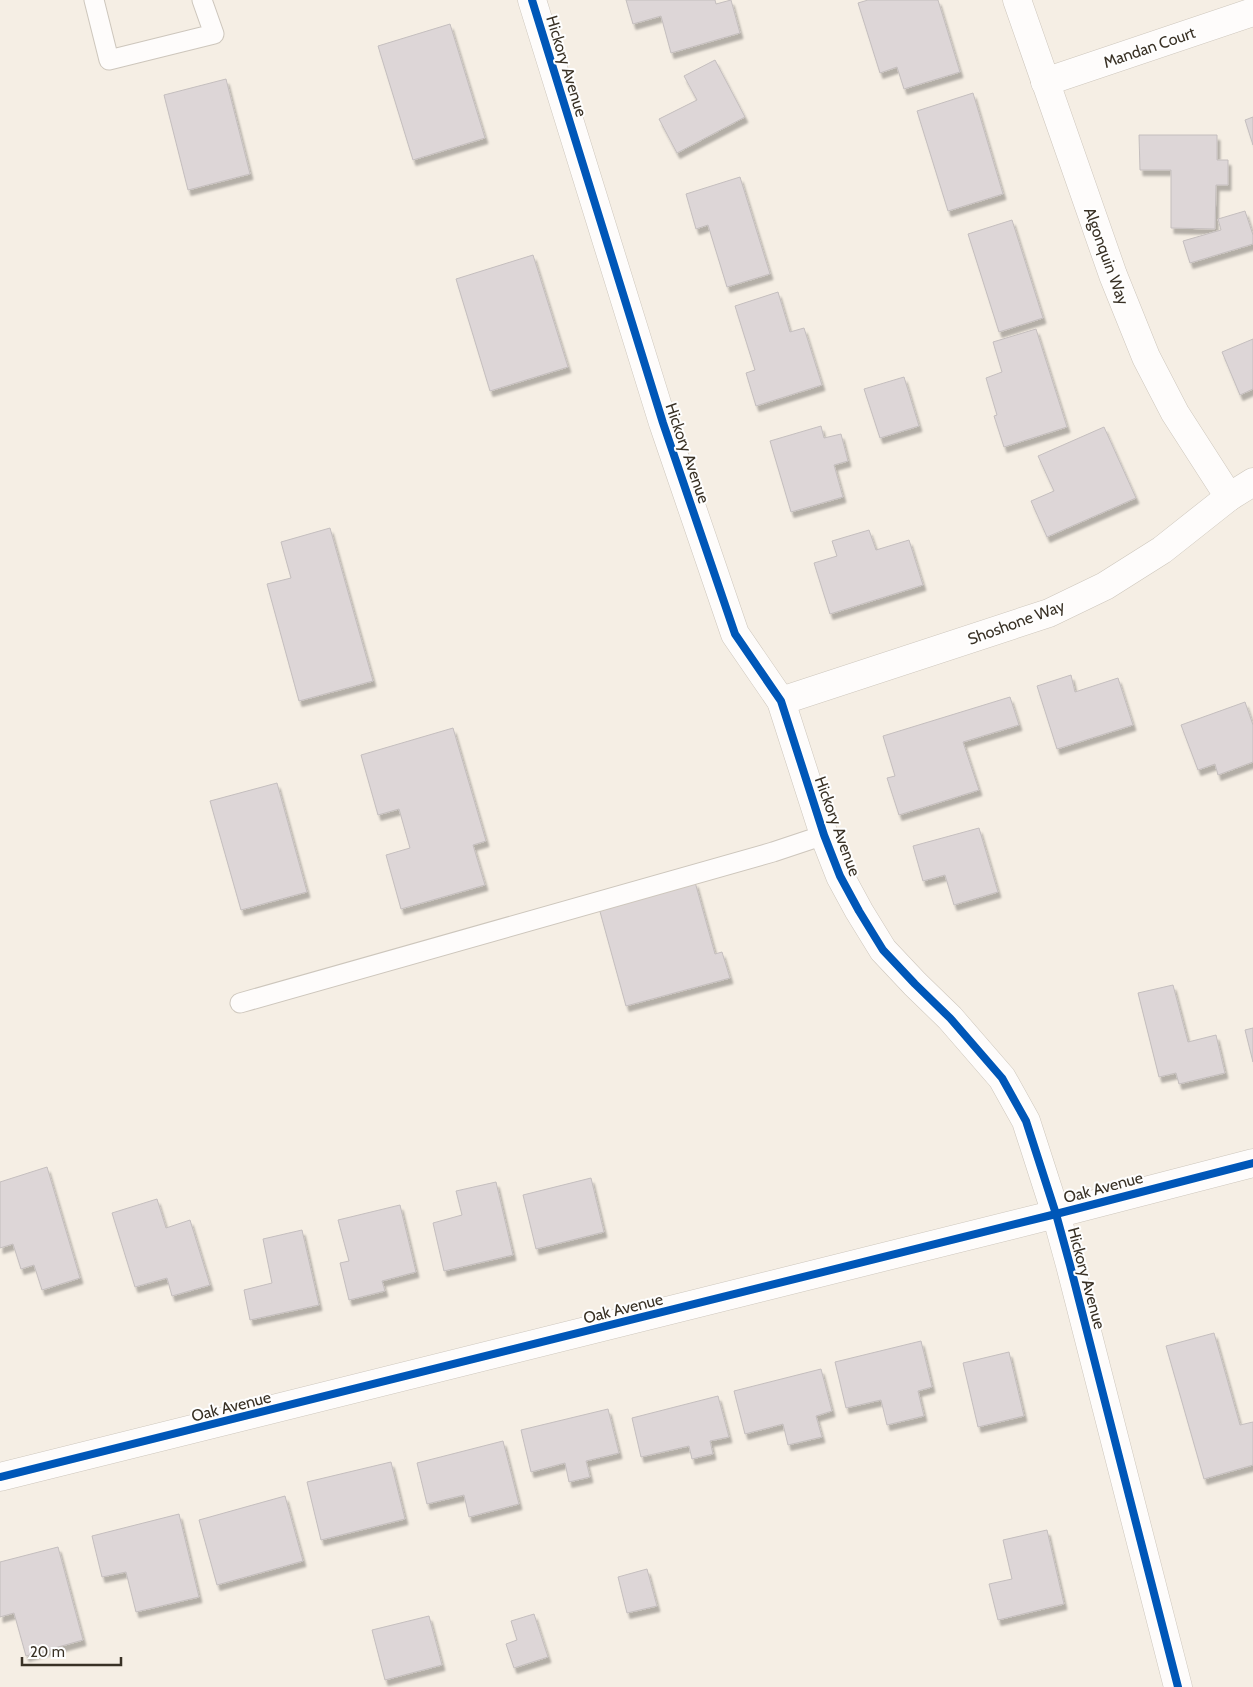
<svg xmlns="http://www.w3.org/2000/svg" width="1253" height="1687" viewBox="0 0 1253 1687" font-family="Cabin,sans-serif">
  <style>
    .building { fill: #ddd6d7; stroke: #c4bebe; filter: url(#shadow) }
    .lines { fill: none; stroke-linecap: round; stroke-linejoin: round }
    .service-casing { stroke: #cdc6bc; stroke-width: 21 }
    .minor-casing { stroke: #cdc6bc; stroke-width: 29 }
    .tertiary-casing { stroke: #cdc6bc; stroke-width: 29 }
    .secondary-casing { stroke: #cdc6bc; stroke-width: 29 }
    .service { stroke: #fefcfb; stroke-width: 19 }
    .minor { stroke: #fefcfb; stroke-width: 28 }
    .tertiary { stroke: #fefcfb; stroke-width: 28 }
    .secondary { stroke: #fefcfb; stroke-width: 28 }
    .cycleway-casing { stroke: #fefefe; stroke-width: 11 }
    .cycleway { stroke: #0057b8; stroke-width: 8 }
    .labels { text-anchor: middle; stroke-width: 4; stroke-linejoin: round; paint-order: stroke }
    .street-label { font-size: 16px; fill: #393125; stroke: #fefefe }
  </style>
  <defs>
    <filter id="shadow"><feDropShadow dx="3" dy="5.5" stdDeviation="1" flood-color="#0004"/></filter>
  </defs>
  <rect width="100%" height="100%" fill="#f5eee4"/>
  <g class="building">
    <polygon points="626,0 715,0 716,4 731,0 740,33 671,53 661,16 633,24"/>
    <polygon points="868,0 938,0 960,72 904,89 897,67 880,73 858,3"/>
    <polygon points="450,24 485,138 413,160 378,46"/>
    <polygon points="715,60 745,117 677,153 659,119 697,100 684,76"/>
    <polygon points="226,79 250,174 188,190 164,95"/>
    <polygon points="973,93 1003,194 948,211 917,111"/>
    <polygon points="1253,117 1253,145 1245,120"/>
    <polygon points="1139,135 1217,135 1217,160 1228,160 1228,185 1216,185 1215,229 1171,228 1171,170 1140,170"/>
    <polygon points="740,177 770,274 727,287 708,225 696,229 686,194"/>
    <polygon points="1245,211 1253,235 1253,244 1190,263 1183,241 1221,230 1218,219"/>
    <polygon points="1012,220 1043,318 999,332 968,234"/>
    <polygon points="533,255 568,367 490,391 456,279"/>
    <polygon points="778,292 790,332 804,328 822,385 756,406 746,373 755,370 735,306"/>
    <polygon points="1036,329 1067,427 1004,447 994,416 997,415 986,378 1002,372 993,342"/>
    <polygon points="1253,339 1253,389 1240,395 1222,352"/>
    <polygon points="904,377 919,426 880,438 864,389"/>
    <polygon points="821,426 824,438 841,434 848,461 834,465 843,497 791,512 770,441"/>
    <polygon points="1104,427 1136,498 1047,537 1031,501 1054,491 1038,456"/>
    <polygon points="330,528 373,681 299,701 267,584 291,578 281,542"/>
    <polygon points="869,530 876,550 909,540 923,585 830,614 814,563 837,556 832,541"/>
    <polygon points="1071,675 1075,692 1118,678 1133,725 1057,749 1037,686"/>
    <polygon points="1010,697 1019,725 963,742 979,790 899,815 887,778 895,776 883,736"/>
    <polygon points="1245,702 1253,725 1253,762 1218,775 1215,764 1198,770 1181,725"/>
    <polygon points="453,728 486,841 473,845 485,885 401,909 386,855 410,848 399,809 378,815 361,755"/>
    <polygon points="277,783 307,892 241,910 210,801"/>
    <polygon points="979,828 998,892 954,905 945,875 923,881 913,846"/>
    <polygon points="695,882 715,954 722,952 730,978 626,1006 599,908"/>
    <polygon points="1173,985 1188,1042 1216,1035 1225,1073 1179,1084 1176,1073 1159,1077 1138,993"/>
    <polygon points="1253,1028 1253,1062 1245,1030"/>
    <polygon points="47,1167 80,1278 42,1290 34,1265 21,1269 13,1244 0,1248 0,1182"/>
    <polygon points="591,1178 604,1232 536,1249 523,1195"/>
    <polygon points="496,1182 513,1255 444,1271 433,1223 462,1215 456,1191"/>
    <polygon points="157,1199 166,1228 190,1220 210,1285 172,1296 167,1278 135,1287 112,1213"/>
    <polygon points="400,1205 416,1272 382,1281 385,1291 349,1300 340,1263 349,1261 338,1220"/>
    <polygon points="302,1230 319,1305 250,1320 244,1290 272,1283 263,1239"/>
    <polygon points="1214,1333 1240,1425 1253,1422 1253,1465 1204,1479 1166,1346"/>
    <polygon points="921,1341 932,1387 918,1391 924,1416 887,1425 881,1400 846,1408 835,1362"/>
    <polygon points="1009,1352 1024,1416 978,1427 963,1363"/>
    <polygon points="821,1369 832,1411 816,1416 822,1437 788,1445 783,1424 745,1434 734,1391"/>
    <polygon points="718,1396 729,1437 710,1441 713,1454 692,1459 689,1446 641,1457 632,1418"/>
    <polygon points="608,1409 619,1453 586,1461 590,1477 569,1482 565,1463 531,1472 521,1430"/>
    <polygon points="503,1441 519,1504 469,1517 464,1495 427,1504 417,1463"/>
    <polygon points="391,1462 405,1519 321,1540 307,1482"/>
    <polygon points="285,1496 303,1561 217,1585 199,1520"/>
    <polygon points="179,1514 199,1597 136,1612 126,1572 102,1577 92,1536"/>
    <polygon points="1047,1530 1064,1604 998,1620 989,1584 1012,1579 1003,1540"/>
    <polygon points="58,1547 83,1640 26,1656 14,1613 0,1617 0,1562"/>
    <polygon points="647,1569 657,1606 627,1613 618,1577"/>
    <polygon points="534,1614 548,1657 514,1668 506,1644 517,1640 511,1621"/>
    <polygon points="429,1616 442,1665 385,1680 372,1630"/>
  </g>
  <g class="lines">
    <g class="service-casing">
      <g id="service">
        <polyline points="94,0 109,60 214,34 202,0"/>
        <polyline points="240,1003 773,852 824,835"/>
      </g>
    </g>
    <g class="minor-casing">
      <g id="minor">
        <polyline points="1017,0 1113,275 1146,357 1175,413 1229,497"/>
        <polyline points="1045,82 1253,12"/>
        <polyline points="781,701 1049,613 1105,586 1162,550 1229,497 1253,482"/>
      </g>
    </g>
    <g class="tertiary-casing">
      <polyline id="tertiary" points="532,0 663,423 735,634 781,701 824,835 840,876 859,911 883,950 915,984 950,1018 1002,1078 1026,1121 1056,1214 1070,1265 1178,1687"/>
    </g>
    <g class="secondary-casing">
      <polyline id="secondary" points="0,1477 1056,1214 1253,1163"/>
    </g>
    <use href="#service" class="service"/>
    <use href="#minor" class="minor"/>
    <use href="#tertiary" class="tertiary"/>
    <use href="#secondary" class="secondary"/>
    <g class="cycleway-casing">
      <g id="cycleway">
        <polyline points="532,0 663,423 735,634 781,701 824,835 840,876 859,911 883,950 915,984 950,1018 1002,1078 1026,1121 1056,1214 1070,1265 1178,1687"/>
        <polyline points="0,1477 1056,1214 1253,1163"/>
      </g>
    </g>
    <use href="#cycleway" class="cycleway"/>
  </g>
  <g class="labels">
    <g class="street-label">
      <text transform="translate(1149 47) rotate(-19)" y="6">Mandan Court</text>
      <text transform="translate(567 66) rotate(73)" y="6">Hickory Avenue</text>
      <text transform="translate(1107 256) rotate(70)" y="6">Algonquin Way</text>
      <text transform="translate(688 453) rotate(71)" y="6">Hickory Avenue</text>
      <text transform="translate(1016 622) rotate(-20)" y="6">Shoshone Way</text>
      <text transform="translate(838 826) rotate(70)" y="6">Hickory Avenue</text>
      <text transform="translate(1103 1187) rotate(-15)" y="6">Oak Avenue</text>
      <text transform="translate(1087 1278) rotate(75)" y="6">Hickory Avenue</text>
      <text transform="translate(623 1308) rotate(-14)" y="6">Oak Avenue</text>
      <text transform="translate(231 1406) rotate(-14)" y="6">Oak Avenue</text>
    </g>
  </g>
  <path d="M22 1657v8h99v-8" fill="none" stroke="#393125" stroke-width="2.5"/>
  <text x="30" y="1657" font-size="15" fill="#393125" stroke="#fefefe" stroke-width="4" paint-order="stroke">20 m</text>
</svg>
